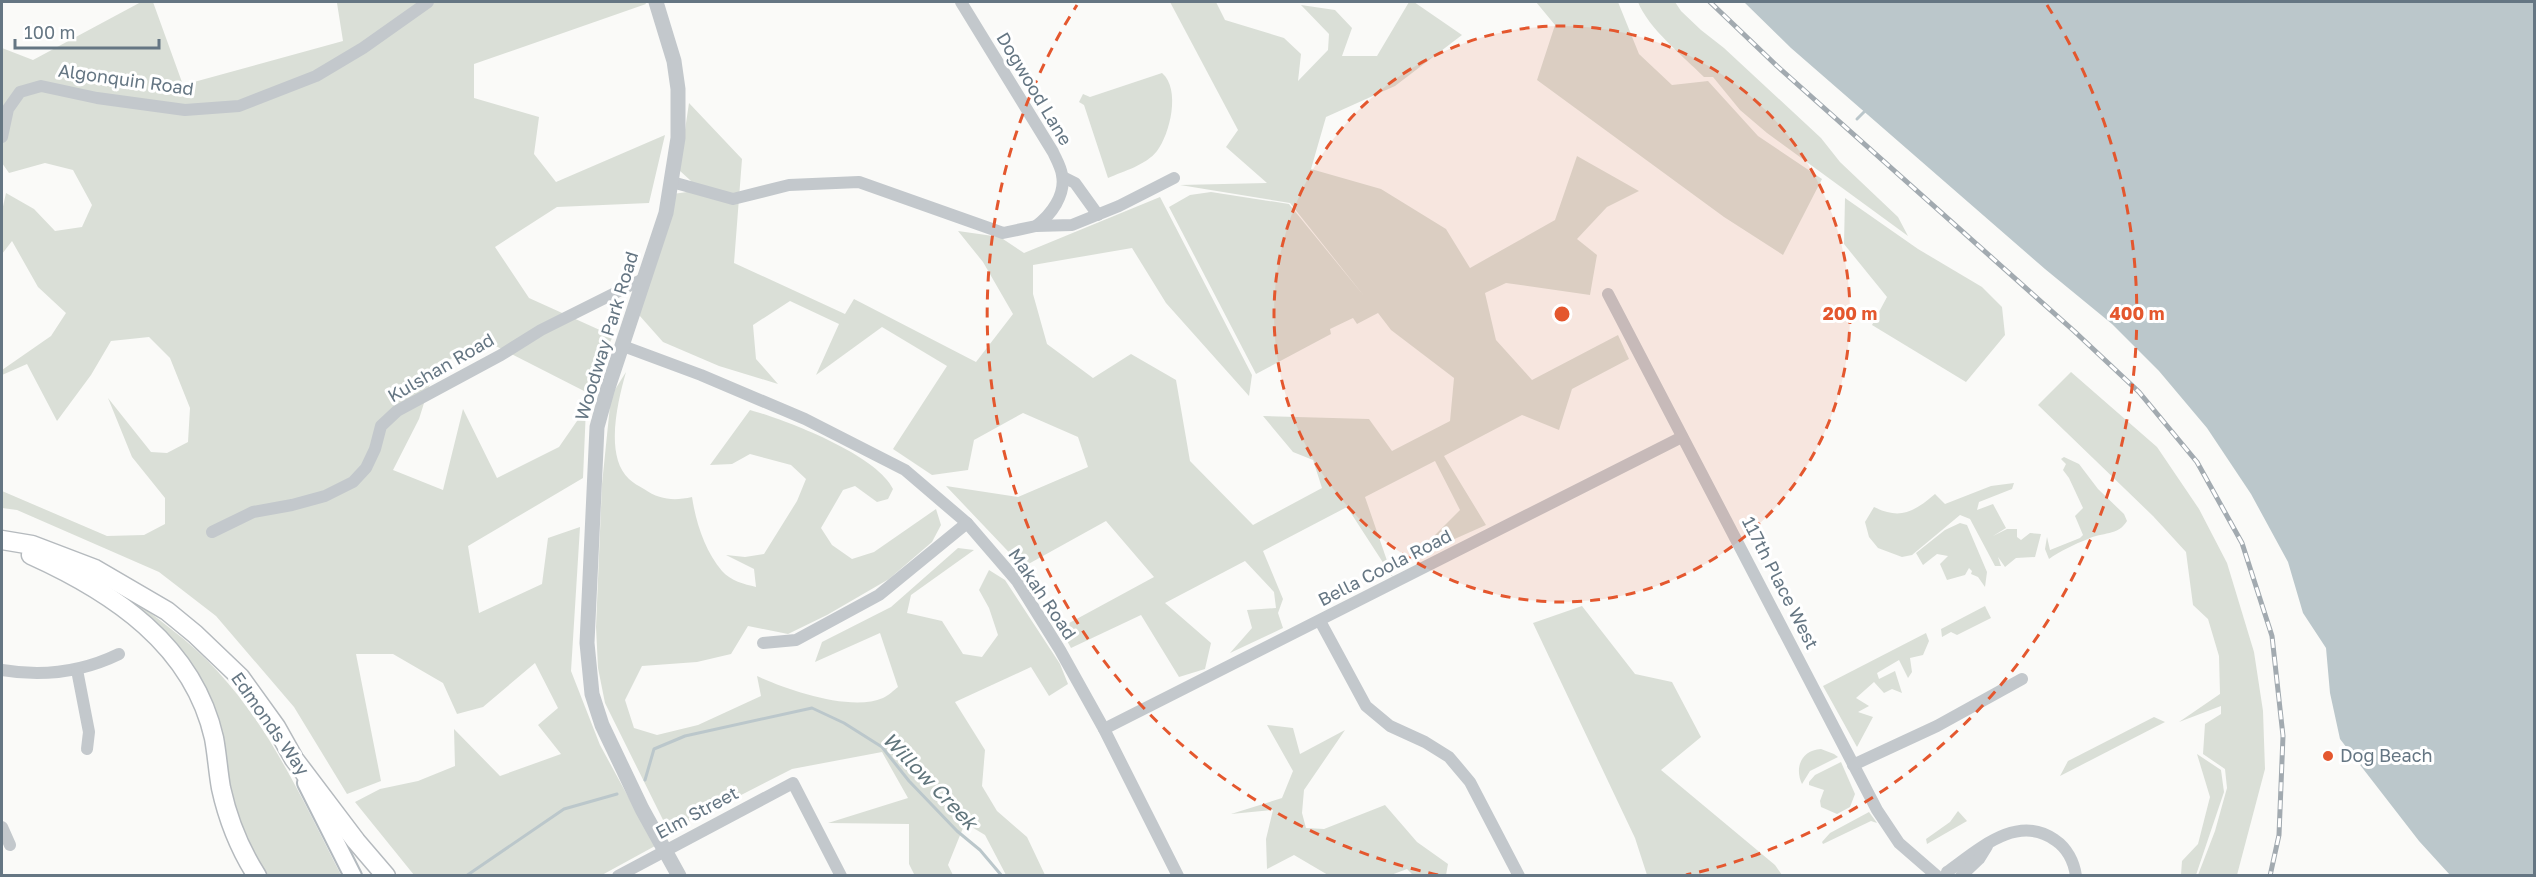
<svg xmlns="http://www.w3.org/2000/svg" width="2536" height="877" viewBox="0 0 2536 877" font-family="'Golos Text',sans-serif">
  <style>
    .green { fill: #dadfd7 }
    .water { fill: #bbc7cb }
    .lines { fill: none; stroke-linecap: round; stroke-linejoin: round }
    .stream { stroke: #bbc7cb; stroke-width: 3 }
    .secondary-casing { stroke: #b3babf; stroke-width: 20 }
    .primary-casing { stroke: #b5babe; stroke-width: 21 }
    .minor { stroke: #c3c8cc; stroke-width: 12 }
    .tertiary { stroke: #c3c8cc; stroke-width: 15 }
    .secondary { stroke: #fff; stroke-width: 16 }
    .primary { stroke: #fff; stroke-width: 18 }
    .rail-casing { stroke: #a2aab0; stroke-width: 5 }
    .rail { stroke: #fff; stroke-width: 3; stroke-dasharray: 9; stroke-linecap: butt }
    .ring { fill: none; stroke: #e4572e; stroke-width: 3; stroke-dasharray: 10 8 }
    .poi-dot { fill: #e4572e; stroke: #fff; stroke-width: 2 }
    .labels { text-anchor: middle; stroke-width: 6; stroke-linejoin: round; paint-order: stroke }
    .street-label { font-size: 18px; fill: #657683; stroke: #fff }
    .poi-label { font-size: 18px; fill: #657683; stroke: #fff; text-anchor: start }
    .water-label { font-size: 20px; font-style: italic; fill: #60757c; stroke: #fff }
    .centre { fill: #e4572e; stroke: #fff; stroke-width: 3 }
    .ring-label { font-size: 18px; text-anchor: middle; font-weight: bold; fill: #e4572e; stroke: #fff; stroke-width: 6; stroke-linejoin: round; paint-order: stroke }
  </style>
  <rect width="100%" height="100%" fill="#fafaf8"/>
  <g class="green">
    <polygon points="141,2 153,2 183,85 343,41 337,3 341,2 645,2 646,4 474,64 474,98 539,117 534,154 556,182 665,135 649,203 557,207 495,247 529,298 613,336 586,392 484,340 435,368 419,419 393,470 443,490 463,409 497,478 559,447 586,408 583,478 468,546 479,613 542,584 548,538 580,527 571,671 600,745 655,846 602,875 414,875 355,802 380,789 418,781 455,766 454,729 500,776 561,754 538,725 558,708 535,663 483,707 457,714 443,683 393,654 356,654 381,781 347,794 294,707 216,616 159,572 17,510 2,508 2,491 107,536 144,535 165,524 165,498 132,457 108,398 151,452 167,453 188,442 190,408 170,358 149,337 111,341 91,375 57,421 27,364 2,375 2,370 51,336 66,313 38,287 12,241 2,254 2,211 6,193 34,209 55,231 82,227 92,205 73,170 45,163 9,173 2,163 2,48 33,60"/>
    <polygon points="1170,2 1216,2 1225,20 1284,38 1301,54 1298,81 1328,50 1329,34 1301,5 1335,10 1352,28 1342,56 1377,56 1409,2 1414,2 1462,35 1395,86 1326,117 1311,169 1381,189 1446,229 1470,268 1555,220 1577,156 1639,191 1607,207 1577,239 1597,255 1590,295 1506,283 1485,293 1496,340 1532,380 1618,335 1629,359 1572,389 1559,430 1522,415 1444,456 1486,525 1412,558 1460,510 1435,461 1365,497 1393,578 1347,507 1263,551 1283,599 1278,613 1283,628 1230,653 1252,628 1247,610 1276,608 1274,592 1245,561 1165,603 1211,643 1205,669 1179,677 1141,615 1071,648 1060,628 1154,577 1106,521 1023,567 946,486 1018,497 1088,467 1078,437 1023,413 974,440 968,470 932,475 893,449 947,366 882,327 816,375 839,324 790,301 753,325 756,359 778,384 719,366 663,342 639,315 673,194 687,192 691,181 679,170 689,103 742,159 734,263 845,314 854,299 976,362 1013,314 983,262 958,231 1000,237 1024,253 1160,197 1252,375 1249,396 1166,303 1132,248 1033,265 1033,294 1047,344 1093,378 1131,354 1176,380 1190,461 1253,525 1322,488 1313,460 1293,452 1263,416 1369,419 1392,451 1450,421 1454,378 1391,330 1378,313 1357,324 1353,318 1330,329 1331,334 1256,374 1169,207 1190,195 1211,192 1289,204 1364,296 1290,203 1180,185 1267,183 1226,147 1238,130"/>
    <polygon points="1536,2 1618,2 1639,54 1672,85 1708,81 1758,136 1822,179 1783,255 1724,217 1537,80 1555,25"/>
    <path d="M1638,2H1675L1681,11L1701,30L1724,48L1821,138L1840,162L1898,217L1908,236L1767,133L1740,110L1713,77H1704C1684,57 1648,28 1638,2Z"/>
    <path d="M1162,73C1181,89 1170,134 1157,151C1146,165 1124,171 1108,178L1084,105L1079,102L1083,94L1090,97Z"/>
    <polygon points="1845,198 1918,249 1982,287 2002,307 2005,335 1966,382 1872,325 1887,297 1844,244"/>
    <path d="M626,372C618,400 604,456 629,479C633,483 639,486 644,489C660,500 674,501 692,497C696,523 705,551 722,571C731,581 744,584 756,587L754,569L726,555L745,557L764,554L797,501L806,479L791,465L750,454L732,464L710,465L750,410C786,420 877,455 893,489L888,499L877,502L855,486L843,490L821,528L832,545L852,559L874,552L936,509L941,525L932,542L889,579L827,615L788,634L748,626L731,654L697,662L642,666L625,700L634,728L657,735L698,725L761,696L757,676C787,690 851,712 883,698C888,696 894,690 898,687L880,633L815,662L822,642L891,607L958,548L974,550L911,595L907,613L942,621L963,654L982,657L998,635L989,608L979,590L989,570L1005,580L1060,664L1068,684L1049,696L1031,667L955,702L985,750L982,786L997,811L1027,837L1045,875H1006L985,835L965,823L948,865L953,875L915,876L909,864V824L828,823L908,798L882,752L792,769L669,832L605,703L598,668L596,627L602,484L611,396Z"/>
    <polygon points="2071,372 2157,447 2199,509 2227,563 2254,652 2263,711 2265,769 2237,875 2198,875 2215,831 2227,788 2225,769 2203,754 2205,724 2221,714 2221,706 2179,722 2220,694 2219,656 2208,619 2193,605 2186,552 2153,516 2038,405"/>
    <path d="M2064,457L2079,464L2098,489L2124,514L2127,521C2118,536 2102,532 2088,539C2075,544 2060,551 2049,559L2045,549L2047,537L2050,550L2080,538L2083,535L2075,516L2083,508L2069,478L2063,470L2066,464L2061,459Z"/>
    <path d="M2014,483L2012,489L1979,502L1977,510L1993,504L2006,528L1993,536L2007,529H2017V537L2021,540L2030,533L2041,534L2035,557L2016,558L2005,567L1998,557L2001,566H1995L1970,519L1960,515L1912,555L1902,557L1878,548L1869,537L1865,522L1874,507C1900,520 1914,512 1935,494L1945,504L1991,486Z"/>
    <polygon points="1960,523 1967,525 1987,572 1985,587 1978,577 1971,574 1972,571 1969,568 1965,575 1947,580 1940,564 1948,556 1937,554 1923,565 1916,553 1945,530"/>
    <path d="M125,598C142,605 157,618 171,629C255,692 295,785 341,875H263L242,840L217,731Z"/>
    <polygon points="1582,606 1635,674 1672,682 1701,737 1661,770 1775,865 1782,875 1647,875 1635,838 1533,623"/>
    <polygon points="1985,606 1991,618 1957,635 1951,632 1942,637 1941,629"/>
    <polygon points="1926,633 1929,641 1923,655 1910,658 1912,672 1908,678 1899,660 1877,673 1879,679 1895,671 1902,693 1892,689 1884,693 1874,682 1856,698 1869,706 1858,712 1873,717 1857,747 1823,686"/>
    <polygon points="2154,717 2165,722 2060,776 2068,761"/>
    <polygon points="1267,725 1293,728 1300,754 1345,730 1304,790 1302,813 1306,828 1324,829 1385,805 1417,842 1448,864 1446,875 1413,875 1407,869 1391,875 1328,875 1294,855 1267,869 1266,839 1273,810 1231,814 1282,798 1293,771"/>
    <path d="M1821,749L1834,754L1838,757L1810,771L1802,784C1794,767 1802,750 1821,749Z"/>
    <polygon points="2197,754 2221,770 2224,792 2196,875 2181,875 2182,861 2198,844 2210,797"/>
    <polygon points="1841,762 1855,794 1850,807 1837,814 1821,807 1820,801 1824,790 1809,785 1809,782 1815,775"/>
    <polygon points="1958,811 1967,821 1927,844 1926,839 1950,822"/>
    <polygon points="1869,812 1877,823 1871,821 1823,844 1822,842 1830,833"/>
  </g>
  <polygon class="water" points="1744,2 2534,2 2534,875 2450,875 2419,841 2340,739 2330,693 2326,648 2303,613 2288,562 2251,494 2207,428 2159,371 2112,324 2045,269 1791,48"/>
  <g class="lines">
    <g class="stream">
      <polyline points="1857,119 1865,111"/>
      <polyline points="645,780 654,749 685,736 812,708 844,723 882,747 909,781 957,831 980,850 1002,876"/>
      <polyline points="466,876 564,809 617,794"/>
    </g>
    <g class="secondary-casing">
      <polyline id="secondary" points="306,783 353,876"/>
    </g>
    <g class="primary-casing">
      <g id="primary">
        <polyline points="2,540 32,545 95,569 167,611 195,634 240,677 276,727 294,759 356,841 386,876"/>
        <path d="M31,555C113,592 193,645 214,738C217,754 218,771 221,788C228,820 239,848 257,876"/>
      </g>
    </g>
    <g class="minor">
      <path d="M961,2L1053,152C1056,159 1061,167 1062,175C1066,195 1051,215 1036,226"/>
      <polyline points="2,137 8,109 20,92 41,86 97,98 185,110 239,106 316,76 363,48 428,2"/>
      <polyline points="1063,177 1075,183 1098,215"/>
      <polyline points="672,182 733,199 789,185 859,182 1003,233 1036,226 1072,225 1119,206 1174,178"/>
      <polyline points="1608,294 1877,810 1899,843 1937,876"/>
      <polyline points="623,346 701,375 805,419 905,470 967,523 1017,581 1060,650 1104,729 1178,876"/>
      <polyline points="212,532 253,512 292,505 325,496 353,482 366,468 375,449 381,426 397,411 501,355 541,330 645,278"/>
      <polyline points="1320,621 1366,706 1390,726 1425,742 1449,757 1470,782 1519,876"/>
      <polyline points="763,643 796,640 879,595 967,523"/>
      <path d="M2,670C43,677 82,672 119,654"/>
      <polyline points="77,670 89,732 87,749"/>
      <polyline points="1104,729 1682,437"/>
      <polyline points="1853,765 1937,726 2022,679"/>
      <polyline points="2,827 10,845"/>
      <path d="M1947,872C1978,850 2017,813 2055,840C2067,848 2074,862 2076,876"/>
      <polyline points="618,876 793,783 841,876"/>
      <polyline points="1961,876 1979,859 1987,846"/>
    </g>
    <polyline class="tertiary" points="656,2 674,61 678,89 678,138 666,213 607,391 597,427 587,643 592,694 602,725 642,809 679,876"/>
    <use href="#secondary" class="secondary"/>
    <use href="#primary" class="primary"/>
    <g class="rail-casing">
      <polyline id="rail" points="1710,2 1777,66 2074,331 2139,392 2197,462 2242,543 2272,636 2283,736 2279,835 2270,876"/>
    </g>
    <use href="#rail" class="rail"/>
  </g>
  <circle cx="1562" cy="314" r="288" fill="#e4572e" fill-opacity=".12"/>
  <g class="ring">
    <circle cx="1562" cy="314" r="288"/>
    <path d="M1438 875A575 575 0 0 1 1077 5M2047 5A575 575 0 0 1 1686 875"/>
  </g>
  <circle class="poi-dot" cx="2328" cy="756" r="6"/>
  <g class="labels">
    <g class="street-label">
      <text transform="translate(126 80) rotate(8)" y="6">Algonquin Road</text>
      <text transform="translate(1034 89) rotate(59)" y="6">Dogwood Lane</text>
      <text transform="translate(607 336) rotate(-73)" y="6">Woodway Park Road</text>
      <text transform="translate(441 368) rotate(-30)" y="6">Kulshan Road</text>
      <text transform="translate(1385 568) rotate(-27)" y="6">Bella Coola Road</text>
      <text transform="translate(1780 583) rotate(63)" y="6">117th Place West</text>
      <text transform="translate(1042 594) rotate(56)" y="6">Makah Road</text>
      <text transform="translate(270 724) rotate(55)" y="6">Edmonds Way</text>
      <text transform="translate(697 813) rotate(-28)" y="6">Elm Street</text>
    </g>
    <g class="poi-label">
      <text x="2340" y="762">Dog Beach</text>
    </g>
    <g class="water-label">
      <text transform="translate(930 781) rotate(46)" y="7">Willow Creek</text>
    </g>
  </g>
  <circle cx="1562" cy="314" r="9" class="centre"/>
  <g class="ring-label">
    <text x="1850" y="320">200 m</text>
    <text x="2137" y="320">400 m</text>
  </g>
  <rect width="2536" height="877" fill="none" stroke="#657683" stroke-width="6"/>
  <path d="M15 39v9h144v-9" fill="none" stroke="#657683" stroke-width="3"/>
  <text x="24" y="39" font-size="18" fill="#657683" stroke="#ffffff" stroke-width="4.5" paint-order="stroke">100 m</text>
</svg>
